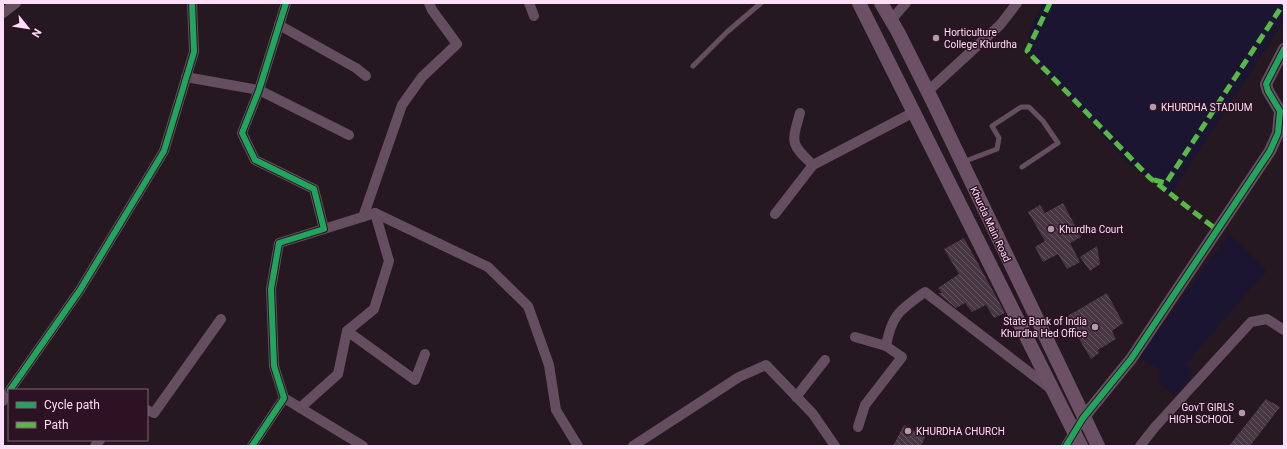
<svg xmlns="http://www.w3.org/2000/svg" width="1287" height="449" viewBox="0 0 1287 449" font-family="Roboto,sans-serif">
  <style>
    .green { fill: #1b1532 }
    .building { fill: url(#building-back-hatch) }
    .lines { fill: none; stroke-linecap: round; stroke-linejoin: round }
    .service { stroke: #664e61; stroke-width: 5 }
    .minor { stroke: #664e61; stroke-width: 10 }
    .tertiary { stroke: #664e61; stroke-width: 12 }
    .secondary { stroke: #6c5166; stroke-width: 14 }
    .quiet { stroke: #58b947; stroke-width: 5; stroke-dasharray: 10 5; stroke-linecap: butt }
    .cycleway-casing { stroke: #2c1223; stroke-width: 8 }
    .cycleway { stroke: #20a55d; stroke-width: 6 }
    .poi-dot { fill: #b299ab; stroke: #2c1223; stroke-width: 1.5 }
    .labels { text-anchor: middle; stroke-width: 3; stroke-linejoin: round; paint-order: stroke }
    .poi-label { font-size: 10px; fill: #fedef6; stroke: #2c1223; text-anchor: start }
    .street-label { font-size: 10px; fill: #fedef6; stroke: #2c1223 }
  </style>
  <defs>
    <pattern id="building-back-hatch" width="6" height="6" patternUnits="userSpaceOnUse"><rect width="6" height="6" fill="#473742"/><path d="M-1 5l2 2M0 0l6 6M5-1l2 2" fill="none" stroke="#63545e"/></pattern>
  </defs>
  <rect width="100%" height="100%" fill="#261821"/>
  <g class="green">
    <polygon points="1043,3 1284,3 1284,21 1171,194 1128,163 1027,51 1031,27"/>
    <polygon points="1229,234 1267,271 1205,341 1187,364 1193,373 1175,395 1158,382 1160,370 1139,357"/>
  </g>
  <g class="building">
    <polygon points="1063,203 1081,237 1070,243 1080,262 1067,269 1058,254 1043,262 1035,247 1045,241 1028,212 1040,205 1045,213"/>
    <polygon points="964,238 1005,313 994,318 986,305 972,312 965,303 956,308 938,293 942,293 938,288 959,274 944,249"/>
    <polygon points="1097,246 1100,264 1090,271 1080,257"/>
    <polygon points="1107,293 1123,323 1112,331 1116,339 1098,350 1099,353 1091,359 1066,317"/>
    <polygon points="1266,399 1280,407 1250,446 1229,446"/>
    <polygon points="904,425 925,437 921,446 893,446"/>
  </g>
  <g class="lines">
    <g class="service">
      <polyline points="693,66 727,32 761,3"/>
      <polyline points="963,162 997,149 999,138 992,126 1021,107 1029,107 1043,121 1058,143 1022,167"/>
    </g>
    <g class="minor">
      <polyline points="529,3 534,16"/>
      <polyline points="3,13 16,3"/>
      <polyline points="891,20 906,3"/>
      <polyline points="279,25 356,68 366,76"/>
      <polyline points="186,77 259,90 349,135"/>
      <polyline points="928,91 1000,25 1017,3"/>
      <path d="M800,113C792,142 789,143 813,165"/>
      <polyline points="775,214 813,165 914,112"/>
      <polyline points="363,217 402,105 422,77 457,44 432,10 429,3"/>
      <polyline points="324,229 375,213 488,267 528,306 549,365 556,410 578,446"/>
      <polyline points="347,331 415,380 425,354"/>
      <path d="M855,337L886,346C892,314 900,310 925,292L1051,389"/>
      <polyline points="10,390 80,290 164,151 194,52 192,3"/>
      <polyline points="796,397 825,360"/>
      <polyline points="284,398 363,446"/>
      <polyline points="3,401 9,392"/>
      <polyline points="300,408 338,374 347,331 374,309 389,261 375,213"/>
      <polyline points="147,410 154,413 221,319"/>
      <polyline points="858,427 865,405 902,357 886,346"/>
      <polyline points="95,446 100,440"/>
      <polyline points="252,446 284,398 274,366 271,289 279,243 324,229 314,189 255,160 242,133 259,90 286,3"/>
      <polyline points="633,446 739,377 766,365 813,414 835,446"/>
      <polyline points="1066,446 1083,418"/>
      <polyline points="1140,446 1155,427 1251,322 1267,319 1284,330"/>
    </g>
    <polyline class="tertiary" points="1083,418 1131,359 1270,151 1278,133 1280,111 1268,91 1266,84 1284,49"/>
    <g class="secondary">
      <polyline points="859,3 1081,446"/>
      <polyline points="881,3 898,32 933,102 1098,446"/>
    </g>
    <g class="quiet">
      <polyline points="1050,3 1027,51 1150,178 1217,230"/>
      <polyline points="1154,180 1166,183 1284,3"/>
    </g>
    <g class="cycleway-casing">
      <g id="cycleway">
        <polyline points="10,390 80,290 164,151 194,52 192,3"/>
        <polyline points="252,446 284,398 274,366 271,289 279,243 324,229 314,189 255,160 242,133 259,90 286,3"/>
        <polyline points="1066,446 1083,418 1131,359 1270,151 1278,133 1280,111 1268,91 1266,84 1284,49"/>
      </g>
    </g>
    <use href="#cycleway" class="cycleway"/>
  </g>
  <g class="poi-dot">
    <circle cx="936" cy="38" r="4"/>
    <circle cx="1153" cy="107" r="4"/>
    <circle cx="1051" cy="229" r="4"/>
    <circle cx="1095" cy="327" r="4"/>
    <circle cx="1242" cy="413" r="4"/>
    <circle cx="908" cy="431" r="4"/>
  </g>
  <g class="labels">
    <g class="poi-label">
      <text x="944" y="36">Horticulture<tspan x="944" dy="12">College Khurdha</tspan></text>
      <text x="1161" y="111">KHURDHA STADIUM</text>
      <text x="1059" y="233">Khurdha Court</text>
      <text x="1087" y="325" text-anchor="end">State Bank of India<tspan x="1087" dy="12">Khurdha Hed Office</tspan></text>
      <text x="1234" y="411" text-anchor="end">GovT GIRLS<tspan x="1234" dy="12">HIGH SCHOOL</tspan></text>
      <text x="916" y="435">KHURDHA CHURCH</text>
    </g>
    <g class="street-label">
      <text transform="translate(991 224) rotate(65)" y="4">Khurda Main Road</text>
    </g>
  </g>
  <rect width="1287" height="449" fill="none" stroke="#fedef6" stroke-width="8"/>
  <rect x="8" y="389" width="140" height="52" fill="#2c1223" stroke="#806477"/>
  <rect x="16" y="402" width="20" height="6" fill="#20a55d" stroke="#806477"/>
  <text x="44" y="409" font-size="12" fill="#fedef6">Cycle path</text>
  <rect x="16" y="422" width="20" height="6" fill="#58b947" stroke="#806477"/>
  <text x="44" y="429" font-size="12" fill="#fedef6">Path</text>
  <g transform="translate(28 28) rotate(120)" stroke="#2c1223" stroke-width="3" paint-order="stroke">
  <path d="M0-3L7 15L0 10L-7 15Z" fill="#fedef6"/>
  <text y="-6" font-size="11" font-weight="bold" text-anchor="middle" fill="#fedef6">N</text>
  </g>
</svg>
